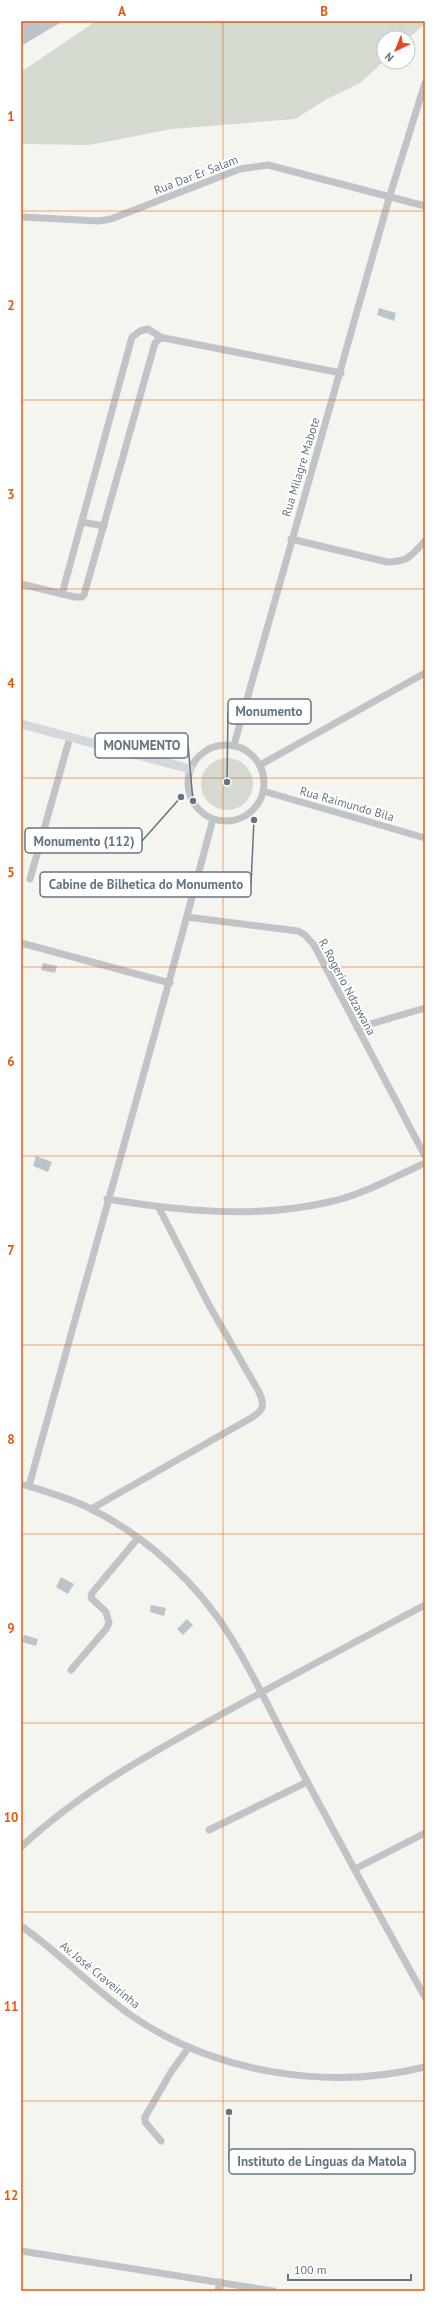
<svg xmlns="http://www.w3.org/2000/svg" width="446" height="2312" viewBox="0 0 446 2312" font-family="'PT Sans',sans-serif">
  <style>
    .green { fill: #d4dad0 }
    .water { fill: #b9c5ca }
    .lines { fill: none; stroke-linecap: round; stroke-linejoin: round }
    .street { stroke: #c0c4c7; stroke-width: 7 }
    .secondary { stroke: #d4d8dc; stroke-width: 9 }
    .grid { fill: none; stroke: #e8590c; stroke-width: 1; stroke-opacity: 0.55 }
    .labels { text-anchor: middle; stroke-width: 4; stroke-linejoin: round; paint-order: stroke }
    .street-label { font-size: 12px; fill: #637582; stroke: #fff }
    .leader { fill: none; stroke: #637582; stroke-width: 1.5 }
    .callout-dot { fill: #637582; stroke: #fff; stroke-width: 1.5 }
    .callout { fill: #fff; stroke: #637582; stroke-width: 1.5 }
    .callout-label { font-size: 13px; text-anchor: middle; font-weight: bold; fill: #637582 }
    .neatline { fill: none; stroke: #e8590c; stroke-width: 1.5 }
    .grid-label { font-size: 13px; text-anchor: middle; font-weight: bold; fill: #e8590c }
  </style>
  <rect width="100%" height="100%" fill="#f5f5f0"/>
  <g class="green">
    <polygon points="96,21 425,21 425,24 408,39 384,38 384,61 360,83 327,99 295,119 172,129 89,145 21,144 21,72"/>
    <circle cx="227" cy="784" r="26"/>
  </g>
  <g class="water">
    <polygon points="21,21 63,21 21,46"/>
    <polygon points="379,308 396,313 394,321 377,315"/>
    <polygon points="43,963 57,966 55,973 41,970"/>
    <polygon points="36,1156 52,1162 48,1172 33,1166"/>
    <polygon points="61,1577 74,1584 68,1594 56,1587"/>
    <polygon points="151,1605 166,1608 164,1616 150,1612"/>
    <polygon points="187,1619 193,1625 183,1635 177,1629"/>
    <polygon points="24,1635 38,1639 36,1646 22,1642"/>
  </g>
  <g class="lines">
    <g class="street">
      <polyline points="21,217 99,221 111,219 240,169 268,165 425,206"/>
      <polyline points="82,522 104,526"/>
      <path d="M291,539L387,562C408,562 411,556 425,541"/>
      <polyline points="21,584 75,597 82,597 84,595 155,343 159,339 164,338 341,373"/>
      <polyline points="62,594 132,337 140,331 148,329 162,338"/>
      <circle cx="226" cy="783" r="38"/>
      <polyline points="234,745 390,195 425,83"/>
      <polyline points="260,765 425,673"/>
      <polyline points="263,791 425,838"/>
      <polyline points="30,879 70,737"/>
      <polyline points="187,917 298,931 305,935 314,945 425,1156"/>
      <polyline points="21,943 170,983"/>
      <polyline points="357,1028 425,1008"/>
      <path d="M107,1199C180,1211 256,1219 329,1202C362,1195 394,1177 425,1163"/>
      <path d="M21,1484C44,1491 70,1498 91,1509C146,1536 198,1584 230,1636C259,1683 281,1734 308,1783C346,1854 385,1926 425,1997"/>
      <path d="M29,1486C90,1264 154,1042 213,819"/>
      <path d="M91,1509L251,1418C264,1410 265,1406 259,1392L209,1305L159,1208"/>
      <polyline points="71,1670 106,1629 109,1623 106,1612 91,1598 92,1593 138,1538"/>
      <polyline points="209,1830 307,1782"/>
      <path d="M21,1847C81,1791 151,1753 222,1714C289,1677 357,1641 425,1605"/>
      <polyline points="355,1869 425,1833"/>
      <path d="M21,1926C60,1953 92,1988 132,2016C215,2073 328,2091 425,2067"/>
      <polyline points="161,2141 145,2122 145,2117 171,2072 189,2047"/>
      <polyline points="21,2251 273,2291"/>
      <polyline points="218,2291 220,2282"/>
    </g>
    <polyline class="secondary" points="21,724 190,769"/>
  </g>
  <path class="grid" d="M223,21V2291M21,211H425M21,400H425M21,589H425M21,778H425M21,967H425M21,1156H425M21,1345H425M21,1534H425M21,1723H425M21,1912H425M21,2101H425"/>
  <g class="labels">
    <g class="street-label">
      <text transform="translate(196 175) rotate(-21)" y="4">Rua Dar Er Salam</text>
      <text transform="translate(301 467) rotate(-73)" y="4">Rua Milagre Mabote</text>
      <text transform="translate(347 804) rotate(16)" y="4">Rua Raimundo Bila</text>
      <text transform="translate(347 987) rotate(62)" y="4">R. Rogerio Ndzawana</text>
      <text transform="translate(100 1975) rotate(39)" y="4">Av. José Craveirinha</text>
    </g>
  </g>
  <path class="leader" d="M227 782L228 711M193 801L188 745M181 797L142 841M254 820L251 884M229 2112L229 2161"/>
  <g class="callout-dot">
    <circle cx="227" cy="782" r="4"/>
    <circle cx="193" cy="801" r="4"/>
    <circle cx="181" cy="797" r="4"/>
    <circle cx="254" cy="820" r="4"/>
    <circle cx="229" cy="2112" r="4"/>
  </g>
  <g class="callout">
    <rect x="228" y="699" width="83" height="25" rx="4"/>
    <rect x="95" y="733" width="93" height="25" rx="4"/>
    <rect x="25" y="828" width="117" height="25" rx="4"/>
    <rect x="40" y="872" width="211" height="25" rx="4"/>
    <rect x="229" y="2149" width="186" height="25" rx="4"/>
  </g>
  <g class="callout-label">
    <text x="269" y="716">Monumento</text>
    <text x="142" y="750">MONUMENTO</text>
    <text x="84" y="846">Monumento (112)</text>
    <text x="146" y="889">Cabine de Bilhetica do Monumento</text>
    <text x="322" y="2166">Instituto de Línguas da Matola</text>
  </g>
  <rect width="446" height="2312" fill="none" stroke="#ffffff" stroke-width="44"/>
  <g transform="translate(396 50) rotate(223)"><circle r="19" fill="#ffffff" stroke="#c1c8cd"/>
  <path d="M0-3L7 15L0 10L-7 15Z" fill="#e54920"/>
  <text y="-6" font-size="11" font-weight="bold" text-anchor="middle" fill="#637582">N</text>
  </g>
  <path d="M288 2274v6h123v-6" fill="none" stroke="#637582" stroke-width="2"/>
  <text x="294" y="2274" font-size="12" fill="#637582" stroke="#ffffff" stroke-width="3" paint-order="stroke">100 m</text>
  <rect x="22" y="22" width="402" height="2268" class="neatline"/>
  <g class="grid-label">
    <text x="122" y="16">A</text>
    <text x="324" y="16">B</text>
    <text x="11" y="121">1</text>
    <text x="11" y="310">2</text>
    <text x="11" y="499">3</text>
    <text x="11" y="688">4</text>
    <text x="11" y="877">5</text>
    <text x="11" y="1066">6</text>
    <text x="11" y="1255">7</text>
    <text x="11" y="1444">8</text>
    <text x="11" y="1633">9</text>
    <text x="11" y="1822">10</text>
    <text x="11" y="2011">11</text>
    <text x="11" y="2200">12</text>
  </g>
</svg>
